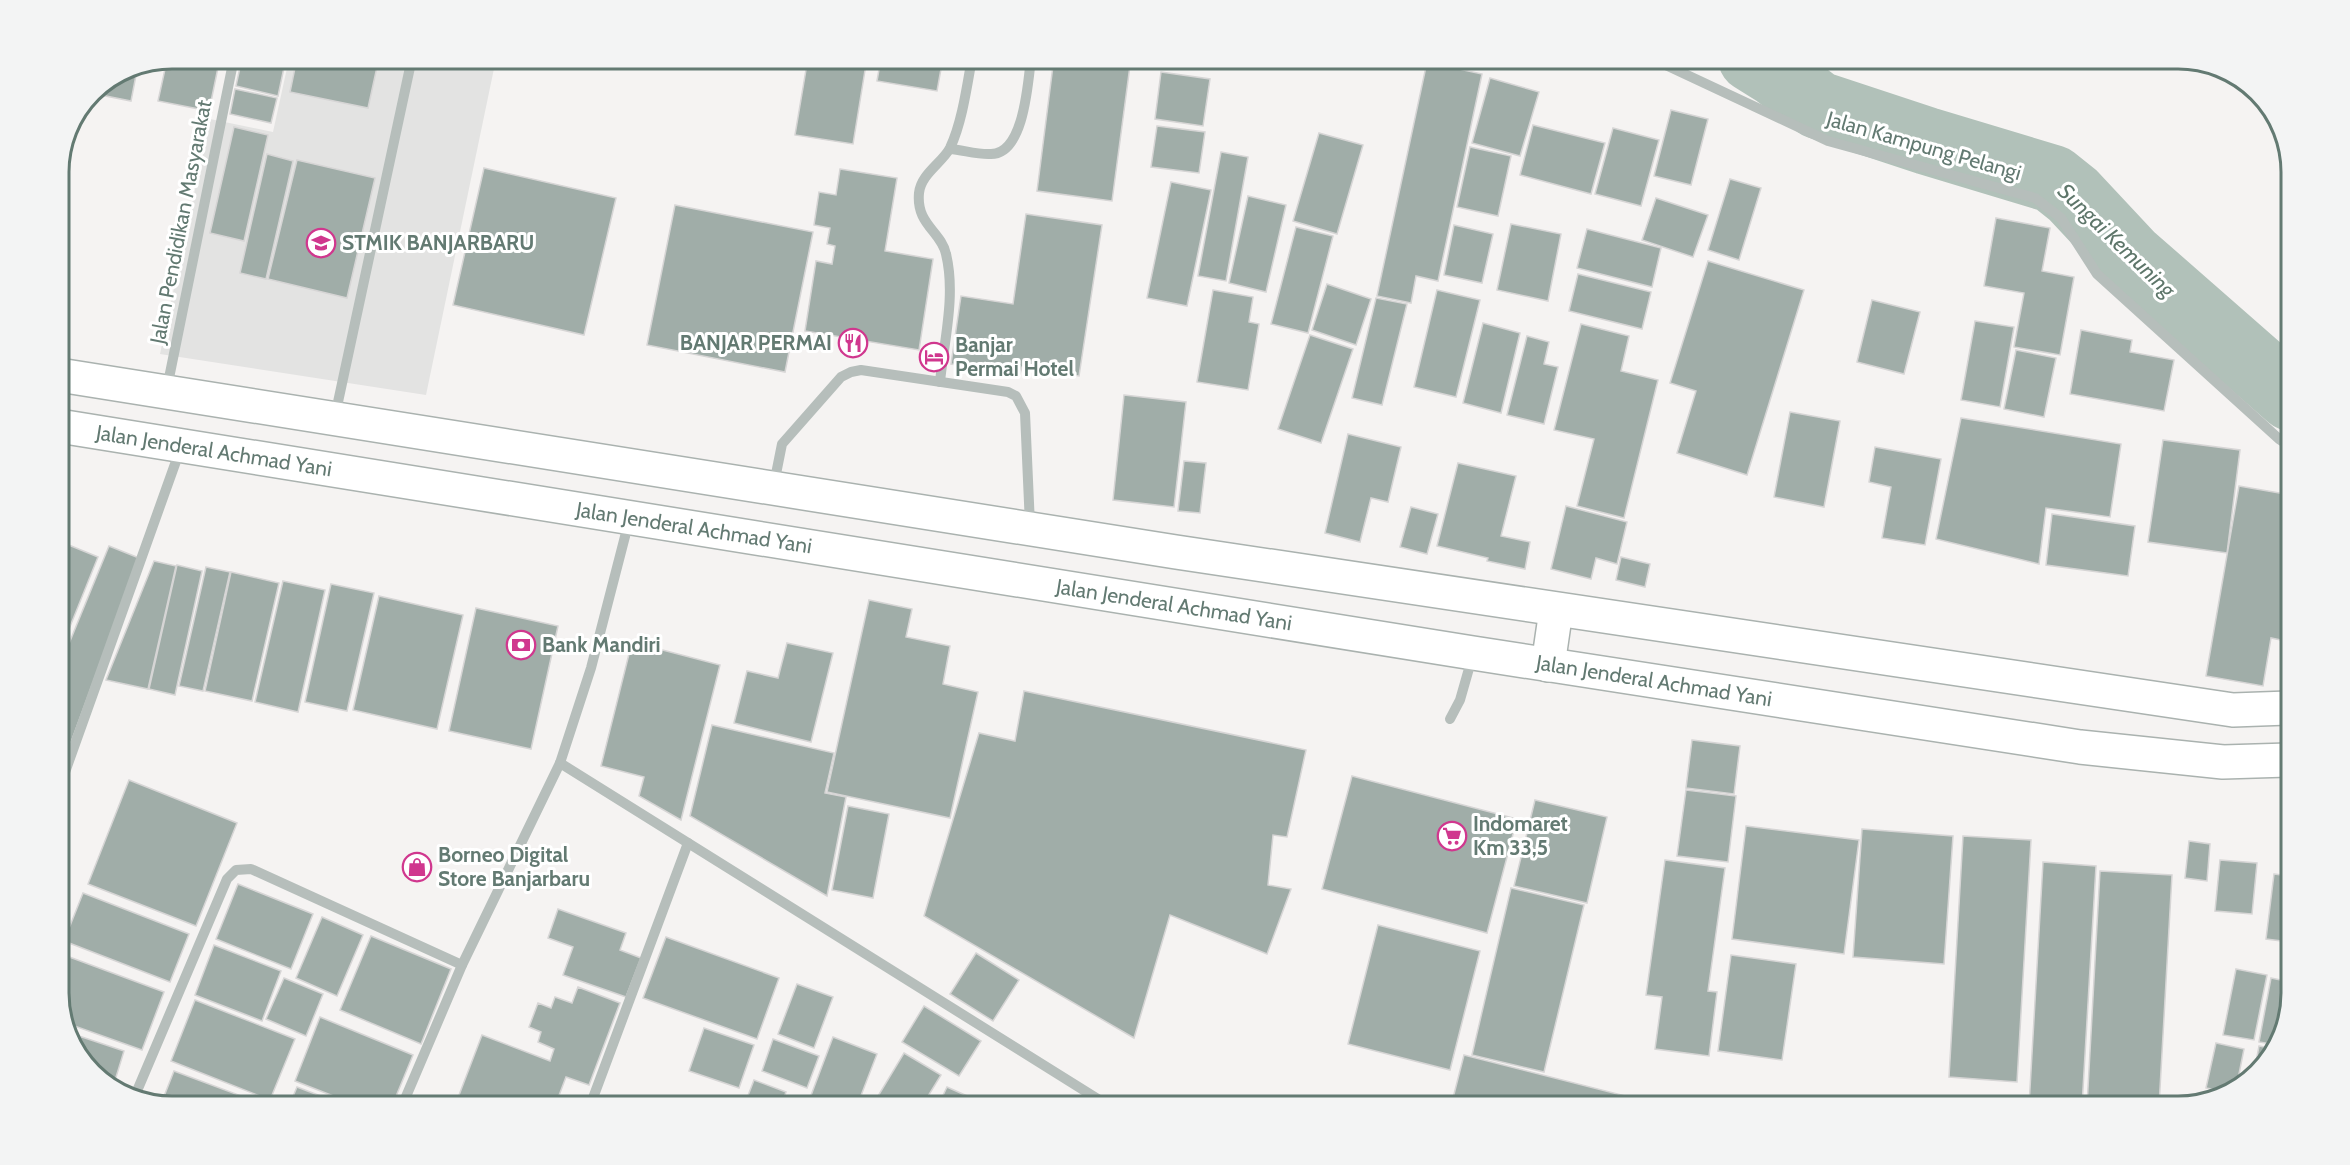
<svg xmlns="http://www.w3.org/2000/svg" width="2350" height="1165" viewBox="0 0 2350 1165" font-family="Cabin,sans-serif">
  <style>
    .built { fill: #e3e3e2 }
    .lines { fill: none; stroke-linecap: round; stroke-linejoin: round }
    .river { stroke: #b1c1b9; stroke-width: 68 }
    .building { fill: #a0ada8; stroke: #d6d5d5; stroke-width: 1.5 }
    .highway-casing { stroke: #aab2af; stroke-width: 36 }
    .minor { stroke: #b6bebb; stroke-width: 10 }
    .highway { stroke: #fff; stroke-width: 33 }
    .labels { text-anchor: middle; stroke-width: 6; stroke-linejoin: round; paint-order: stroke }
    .street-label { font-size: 21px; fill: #637a72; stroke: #fff }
    .poi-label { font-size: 21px; font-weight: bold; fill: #637a72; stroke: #fff; text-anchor: start }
    .water-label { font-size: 22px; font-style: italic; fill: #5e766a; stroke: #fff }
    .rim { fill: none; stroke: #637a72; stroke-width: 3 }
  </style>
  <rect width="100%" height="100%" fill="#f5f3f2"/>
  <polygon class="built" points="289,59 496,59 426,395 160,354 210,119 273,132"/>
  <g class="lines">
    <polyline class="river" points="1752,58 1776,73 1818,105 1927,141 2053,179 2073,195 2130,256 2291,397"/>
  </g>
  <g class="building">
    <polygon points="172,58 220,58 209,111 158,101 167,60"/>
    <polygon points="242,58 286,58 278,96 236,86"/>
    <polygon points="297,58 379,58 368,108 290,92"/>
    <polygon points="808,58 867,58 853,144 795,135"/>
    <polygon points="881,58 943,58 937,91 877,81"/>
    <polygon points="1054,58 1131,58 1112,201 1037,191"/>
    <polygon points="1162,58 1214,58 1212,67 1162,61"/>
    <polygon points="1427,62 1482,74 1438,281 1416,276 1411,303 1377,296"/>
    <polygon points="138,65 131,101 91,93 129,67"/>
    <polygon points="1161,72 1210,79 1203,126 1155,119"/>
    <polygon points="1490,78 1539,92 1520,156 1472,143"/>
    <polygon points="235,89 277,98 271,123 230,114"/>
    <polygon points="1671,110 1708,119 1691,185 1654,176"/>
    <polygon points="1533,125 1605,143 1591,194 1520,175"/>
    <polygon points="1157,126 1205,132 1199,173 1151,167"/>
    <polygon points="234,127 268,135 244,241 210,233"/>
    <polygon points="1613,128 1659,140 1641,206 1595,194"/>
    <polygon points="1319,133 1363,145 1337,234 1293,221"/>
    <polygon points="1470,147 1511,156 1498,216 1457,207"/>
    <polygon points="1221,152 1248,157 1226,281 1198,276"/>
    <polygon points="267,154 293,161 266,279 240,273"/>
    <polygon points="297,160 375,178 347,298 268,279"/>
    <polygon points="484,168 616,198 584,335 453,305"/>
    <polygon points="840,169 897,178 885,251 933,259 919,350 805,331 816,261 832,264 835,246 827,244 830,228 814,225 819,192 836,195"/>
    <polygon points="1730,179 1761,188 1739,260 1708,250"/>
    <polygon points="1171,182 1211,190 1187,306 1147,298"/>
    <polygon points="1248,196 1286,205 1266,292 1229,283"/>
    <polygon points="1656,198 1708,215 1693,257 1642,240"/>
    <polygon points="675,205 813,232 785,372 647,345"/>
    <polygon points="1026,214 1102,225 1079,376 1022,367 1020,374 951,364 961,296 1013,304"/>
    <polygon points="1996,218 2050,228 2042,271 2074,277 2060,355 2014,347 2024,293 1984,286"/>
    <polygon points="1511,224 1561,234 1548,301 1497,290"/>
    <polygon points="1454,225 1493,234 1482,283 1444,275"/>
    <polygon points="1296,227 1333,236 1308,333 1271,324"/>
    <polygon points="1587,229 1661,248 1652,287 1577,268"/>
    <polygon points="1708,261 1804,290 1747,475 1677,453 1696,391 1670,383"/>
    <polygon points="1578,274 1651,292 1642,329 1569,311"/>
    <polygon points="1327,284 1371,299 1356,345 1312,330"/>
    <polygon points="1213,290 1253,297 1249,322 1259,324 1248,390 1197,382"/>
    <polygon points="1437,290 1480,300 1456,397 1414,387"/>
    <polygon points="1376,298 1407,304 1382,405 1352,398"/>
    <polygon points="1872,300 1920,312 1904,374 1857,362"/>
    <polygon points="1975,321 2014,327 2000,407 1961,400"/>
    <polygon points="1483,323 1520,333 1501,413 1463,403"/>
    <polygon points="1581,324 1629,336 1621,371 1658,380 1624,518 1577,506 1594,439 1554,430"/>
    <polygon points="2081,330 2132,340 2130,352 2174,360 2164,411 2070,394"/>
    <polygon points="1310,335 1353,349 1321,443 1278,429"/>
    <polygon points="1527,336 1549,342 1544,364 1558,367 1544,424 1507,415"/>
    <polygon points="2016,350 2056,358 2044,417 2004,409"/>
    <polygon points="1124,395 1186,402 1174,507 1113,500"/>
    <polygon points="1790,412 1840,421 1824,507 1774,497"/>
    <polygon points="1961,418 2121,444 2110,517 2046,508 2039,564 1936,539"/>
    <polygon points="1348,434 1401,447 1388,502 1371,498 1360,542 1325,533"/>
    <polygon points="2163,440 2240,450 2227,553 2148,542"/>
    <polygon points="1875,447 1941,459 1925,545 1882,538 1891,487 1869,482"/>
    <polygon points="1184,461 1206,463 1200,513 1178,511"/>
    <polygon points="1458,463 1516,476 1501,536 1530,542 1525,569 1487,561 1488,558 1437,546"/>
    <polygon points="2239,486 2291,495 2291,642 2271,638 2263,686 2206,676"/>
    <polygon points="1566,506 1627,522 1617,564 1596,558 1591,579 1551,569"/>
    <polygon points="1411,507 1438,514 1427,554 1400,547"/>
    <polygon points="2052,514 2135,526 2128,576 2046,565"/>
    <polygon points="59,541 98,557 61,649 59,648"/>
    <polygon points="109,546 139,558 63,764 59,762 59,668"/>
    <polygon points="1621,557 1650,564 1645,587 1616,580"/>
    <polygon points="154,561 176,566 148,689 106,680"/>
    <polygon points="177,565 202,571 175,695 149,689"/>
    <polygon points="206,567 230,572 203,691 179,686"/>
    <polygon points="231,572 279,583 252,701 205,691"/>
    <polygon points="283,581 325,590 298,712 255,702"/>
    <polygon points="331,584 374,593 347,711 305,702"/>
    <polygon points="379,596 463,615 437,729 353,710"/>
    <polygon points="869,600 912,609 906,637 950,646 943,684 978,692 950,818 827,792"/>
    <polygon points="476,608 558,626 531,749 449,731"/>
    <polygon points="632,642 720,665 681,820 639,796 644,777 601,766"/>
    <polygon points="787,643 833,653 811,742 734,723 747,671 778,678"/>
    <polygon points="1024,691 1306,750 1287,837 1273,835 1268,885 1291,889 1267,954 1170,915 1134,1038 924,916 979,733 1015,741"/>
    <polygon points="712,725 834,753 825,793 846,797 827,896 690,816"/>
    <polygon points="1692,740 1740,746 1734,794 1686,788"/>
    <polygon points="1352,776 1517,819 1487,933 1322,889"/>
    <polygon points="129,780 237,823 196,926 88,884"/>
    <polygon points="1686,790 1736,796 1728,862 1677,856"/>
    <polygon points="1535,800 1607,817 1587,903 1514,886"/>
    <polygon points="848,806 889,814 873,898 832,890"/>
    <polygon points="1746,826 1859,840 1844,954 1732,939"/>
    <polygon points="1862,829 1953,836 1944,964 1853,957"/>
    <polygon points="1963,836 2031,840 2017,1082 1949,1077"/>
    <polygon points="2189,841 2210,844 2207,881 2185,878"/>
    <polygon points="1665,860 1725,868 1708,991 1717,992 1709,1056 1655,1049 1662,997 1646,995"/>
    <polygon points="2220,860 2257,863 2252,914 2215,911"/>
    <polygon points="2043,862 2096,866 2082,1106 2029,1106"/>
    <polygon points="2100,871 2172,875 2159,1106 2087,1106"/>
    <polygon points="2274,874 2291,876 2291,942 2266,939"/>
    <polygon points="238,884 313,914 291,969 216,939"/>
    <polygon points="1511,888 1584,905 1544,1072 1472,1055"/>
    <polygon points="83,893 189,934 170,982 64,941"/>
    <polygon points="558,909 626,933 620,950 641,958 626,997 563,975 573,947 548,938"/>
    <polygon points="322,917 363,935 337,996 296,978"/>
    <polygon points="1378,925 1480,951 1450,1070 1348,1044"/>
    <polygon points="371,936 451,969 421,1044 340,1010"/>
    <polygon points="666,937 779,978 757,1039 643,998"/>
    <polygon points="214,945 281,971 262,1021 195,995"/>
    <polygon points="976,953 1019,980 993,1021 950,994"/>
    <polygon points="64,955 164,992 142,1050 66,1023 59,1001 59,970"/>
    <polygon points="1731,955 1796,964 1782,1060 1718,1051"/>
    <polygon points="2236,969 2267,975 2254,1040 2223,1035"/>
    <polygon points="284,978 323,994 306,1036 266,1019"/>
    <polygon points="2271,978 2291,982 2292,993 2278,1045 2259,1042"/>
    <polygon points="797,984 833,997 814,1048 778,1034"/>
    <polygon points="578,987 620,1003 589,1085 566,1077 555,1106 467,1106 456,1103 482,1035 550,1061 554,1049 538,1042 541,1032 529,1027 538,1003 551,1008 555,997 572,1003"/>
    <polygon points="195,1000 295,1039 270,1100 171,1061"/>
    <polygon points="924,1006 981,1041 959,1076 902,1042"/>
    <polygon points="320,1017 413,1055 392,1106 359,1106 295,1081"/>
    <polygon points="704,1028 754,1045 739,1088 689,1071"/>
    <polygon points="70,1033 124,1051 113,1087 78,1056"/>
    <polygon points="833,1037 877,1054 857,1106 807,1106"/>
    <polygon points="773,1039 819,1056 807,1088 762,1071"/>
    <polygon points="2216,1043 2244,1049 2236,1089 2227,1092 2206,1088"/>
    <polygon points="2259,1046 2275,1049 2254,1072"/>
    <polygon points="904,1053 941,1075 922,1106 872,1106"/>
    <polygon points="1464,1055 1657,1104 1657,1106 1451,1106"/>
    <polygon points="174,1071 268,1106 172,1106 161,1104"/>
    <polygon points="754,1080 786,1092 781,1106 744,1106"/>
    <polygon points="297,1087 347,1106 289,1106"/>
    <polygon points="947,1087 983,1103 982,1106 938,1106"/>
  </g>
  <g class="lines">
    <g class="highway-casing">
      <g id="highway">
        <polyline points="59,375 1176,552 2233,710 2291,708"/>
        <polyline points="59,426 1473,653 2080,747 2223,762 2291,760"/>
        <polyline points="1548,665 1556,610"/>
      </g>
    </g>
    <g class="minor">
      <polyline points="1639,58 1655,60 1828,141 2035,198 2061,218 2097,274 2279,439 2291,447"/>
      <path d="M950,149C963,150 978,155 991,154C1024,154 1028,83 1031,58"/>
      <path d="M940,382C944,341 956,295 946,254C941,231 916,225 919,193C921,174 942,163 950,148C962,123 967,86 972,58"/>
      <polyline points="167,388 234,58"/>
      <polyline points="335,416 412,58"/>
      <polyline points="774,484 782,444 841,377 851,372 861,370 1008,392 1016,396 1025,413 1030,525"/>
      <polyline points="1450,719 1460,700 1472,658"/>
      <polyline points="560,763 1109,1106"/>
      <polyline points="59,789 180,450"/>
      <polyline points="134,1098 227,879 236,870 251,869 462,965"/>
      <polyline points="402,1106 462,965 560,763 591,668 629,521"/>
      <polyline points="590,1106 688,843"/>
    </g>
    <use href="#highway" class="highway"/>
  </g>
  <defs>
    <g id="university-ring" transform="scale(1.5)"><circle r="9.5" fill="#fff" stroke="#d0378e" stroke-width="1.5"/><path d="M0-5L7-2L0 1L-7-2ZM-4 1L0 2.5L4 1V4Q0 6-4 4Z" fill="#d0378e"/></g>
    <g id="restaurant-ring" transform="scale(1.5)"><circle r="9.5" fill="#fff" stroke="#d0378e" stroke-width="1.5"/><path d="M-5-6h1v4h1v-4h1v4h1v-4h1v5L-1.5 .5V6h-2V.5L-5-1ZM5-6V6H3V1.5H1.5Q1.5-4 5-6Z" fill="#d0378e"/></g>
    <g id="hotel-ring" transform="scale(1.5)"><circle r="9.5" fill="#fff" stroke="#d0378e" stroke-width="1.5"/><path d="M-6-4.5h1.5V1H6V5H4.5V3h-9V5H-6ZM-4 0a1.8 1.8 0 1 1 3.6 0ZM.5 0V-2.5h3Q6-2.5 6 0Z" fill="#d0378e"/></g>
    <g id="bank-ring" transform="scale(1.5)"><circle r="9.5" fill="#fff" stroke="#d0378e" stroke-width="1.5"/><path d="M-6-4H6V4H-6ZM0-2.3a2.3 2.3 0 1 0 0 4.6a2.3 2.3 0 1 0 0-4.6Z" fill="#d0378e"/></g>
    <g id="supermarket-ring" transform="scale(1.5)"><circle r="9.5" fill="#fff" stroke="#d0378e" stroke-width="1.5"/><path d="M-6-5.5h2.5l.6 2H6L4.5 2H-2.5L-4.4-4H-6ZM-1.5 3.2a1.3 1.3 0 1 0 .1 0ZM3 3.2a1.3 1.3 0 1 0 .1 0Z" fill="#d0378e"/></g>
    <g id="shop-ring" transform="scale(1.5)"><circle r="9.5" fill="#fff" stroke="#d0378e" stroke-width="1.5"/><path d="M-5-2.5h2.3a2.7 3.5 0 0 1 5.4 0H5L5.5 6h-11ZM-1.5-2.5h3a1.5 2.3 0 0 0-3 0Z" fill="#d0378e"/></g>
  </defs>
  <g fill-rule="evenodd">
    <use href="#university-ring" x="321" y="243"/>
    <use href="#restaurant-ring" x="853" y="343"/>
    <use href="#hotel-ring" x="934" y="357"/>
    <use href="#bank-ring" x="521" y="645"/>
    <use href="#supermarket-ring" x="1452" y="836"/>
    <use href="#shop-ring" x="417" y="867"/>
  </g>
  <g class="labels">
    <g class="street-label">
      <text transform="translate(1924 146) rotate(16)" y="7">Jalan Kampung Pelangi</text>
      <text transform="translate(181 222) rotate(-79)" y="7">Jalan Pendidikan Masyarakat</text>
      <text transform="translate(214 451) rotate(9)" y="7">Jalan Jenderal Achmad Yani</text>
      <text transform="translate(694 528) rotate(9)" y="7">Jalan Jenderal Achmad Yani</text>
      <text transform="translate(1174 605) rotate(9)" y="7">Jalan Jenderal Achmad Yani</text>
      <text transform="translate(1654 681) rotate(9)" y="7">Jalan Jenderal Achmad Yani</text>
    </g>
    <g class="poi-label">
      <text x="342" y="250">STMIK BANJARBARU</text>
      <text x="832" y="350" text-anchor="end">BANJAR PERMAI</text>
      <text x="955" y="352">Banjar<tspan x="955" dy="24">Permai Hotel</tspan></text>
      <text x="542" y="652">Bank Mandiri</text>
      <text x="1473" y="831">Indomaret<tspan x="1473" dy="24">Km 33,5</tspan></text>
      <text x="438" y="862">Borneo Digital<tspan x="438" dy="24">Store Banjarbaru</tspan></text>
    </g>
    <g class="water-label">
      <text transform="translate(2117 240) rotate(44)" y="8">Sungai Kemuning</text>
    </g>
  </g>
  <path d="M0 0H2350V1165H0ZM172 69H2178A103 103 0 0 1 2281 172V993A103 103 0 0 1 2178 1096H172A103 103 0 0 1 69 993V172A103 103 0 0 1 172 69Z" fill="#f3f4f4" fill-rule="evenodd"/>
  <path class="rim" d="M172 69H2178A103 103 0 0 1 2281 172V993A103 103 0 0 1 2178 1096H172A103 103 0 0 1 69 993V172A103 103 0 0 1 172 69Z"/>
</svg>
